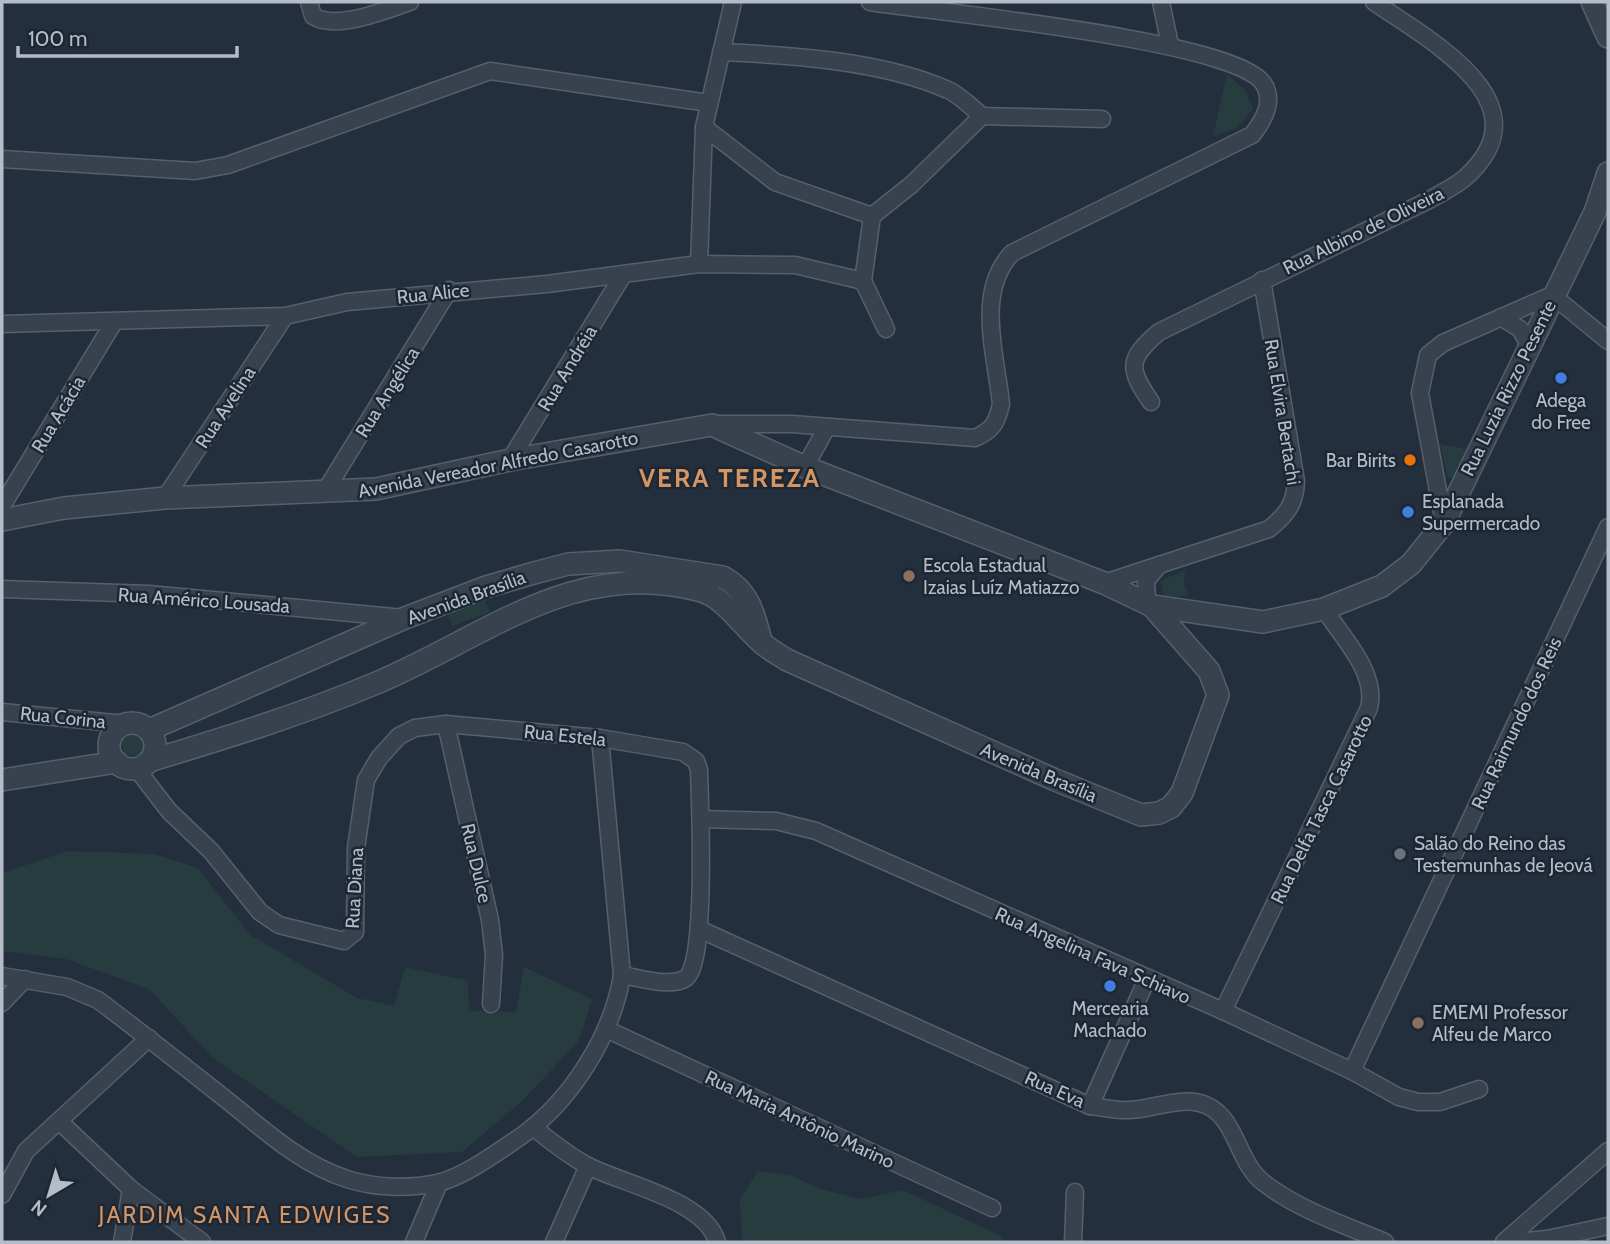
<svg xmlns="http://www.w3.org/2000/svg" width="1610" height="1244" viewBox="0 0 1610 1244" font-family="Cabin,sans-serif">
  <style>
    .green { fill: #263c3f }
    .lines { fill: none; stroke-linecap: round; stroke-linejoin: round }
    .minor-casing { stroke: #565f6c; stroke-width: 19 }
    .tertiary-casing { stroke: #565f6c; stroke-width: 24 }
    .minor { stroke: #38414e; stroke-width: 16 }
    .tertiary { stroke: #38414e; stroke-width: 21 }
    .shop-dot { fill: #3f7fe0; stroke: #1d2633; stroke-width: 2.5 }
    .food-dot { fill: #e8710a; stroke: #1d2633; stroke-width: 2.5 }
    .education-dot { fill: #8d6e63; stroke: #1d2633; stroke-width: 2.5 }
    .worship-dot { fill: #6b7280; stroke: #1d2633; stroke-width: 2.5 }
    .labels { text-anchor: middle; stroke-width: 5; stroke-linejoin: round; paint-order: stroke }
    .street-label { font-size: 19px; fill: #b4bcc9; stroke: #1d2633 }
    .poi-label { font-size: 19px; fill: #b4bcc9; stroke: #1d2633; text-anchor: start }
    .quarter-label { font-size: 23px; letter-spacing: 2px; fill: #d59563; stroke: #1d2633 }
    .district-label { font-size: 26px; font-weight: bold; letter-spacing: 2px; fill: #d59563; stroke: #1d2633 }
  </style>
  <rect width="100%" height="100%" fill="#242f3e"/>
  <g class="green">
    <polygon points="1227,74 1245,90 1253,109 1237,128 1213,136"/>
    <polygon points="1440,444 1472,450 1459,476 1448,478"/>
    <polygon points="1185,570 1184,583 1188,596 1167,597 1163,593 1160,581"/>
    <polygon points="483,595 490,612 452,626 446,609"/>
    <circle cx="134" cy="743" r="13"/>
    <polygon points="67,851 154,854 198,868 250,935 357,998 394,1006 405,967 468,981 469,1011 516,1012 524,967 592,999 579,1041 521,1102 462,1152 357,1157 213,1058 149,989 66,959 2,951 2,873"/>
    <polygon points="758,1171 791,1175 820,1189 860,1199 903,1190 1001,1236 1006,1242 742,1242 740,1199"/>
  </g>
  <g class="lines">
    <g class="minor-casing">
      <g id="minor">
        <path d="M309,2L313,16C336,31 386,10 410,2"/>
        <polyline points="1161,2 1170,45"/>
        <path d="M721,52C791,55 883,61 948,90C960,95 972,108 982,116"/>
        <polyline points="704,127 775,182 872,216 911,185 982,116 1102,119"/>
        <polyline points="2,159 195,171 228,165 490,71 709,103"/>
        <polyline points="699,264 704,127 733,2"/>
        <polyline points="863,281 872,216"/>
        <polyline points="863,281 886,329"/>
        <polyline points="1501,317 1520,329 1529,344"/>
        <polyline points="2,324 285,316 347,302 547,284 699,264 795,265 863,281"/>
        <path d="M1151,402C1128,369 1127,359 1159,332L1429,200C1441,193 1456,186 1466,177C1548,102 1428,40 1374,2"/>
        <path d="M716,424H792L975,438C993,430 997,422 1001,404C996,355 975,292 1012,253L1252,135C1264,120 1275,101 1263,83C1233,40 935,12 870,2"/>
        <polyline points="510,460 623,275"/>
        <polyline points="805,467 827,427"/>
        <polyline points="324,493 449,290"/>
        <polyline points="165,498 285,316"/>
        <polyline points="2,506 114,322"/>
        <polyline points="1444,523 1420,393 1428,355 1443,343 1552,295 1608,341"/>
        <path d="M1104,583L1269,529C1286,515 1295,505 1296,481L1262,280"/>
        <polyline points="2,589 149,594 404,618"/>
        <polyline points="1152,606 1147,598 1146,581 1159,565"/>
        <polyline points="2,712 125,724"/>
        <polyline points="446,724 490,920 494,955 491,1004"/>
        <path d="M136,768L169,811L211,851L260,912L279,925L344,941L355,932L356,848L366,780L379,758L399,736L415,728L446,724L600,738L683,752L696,761L699,770C700,801 707,964 686,978C671,988 640,978 622,975"/>
        <polyline points="701,819 776,821 816,831 1223,1011 1352,1071 1399,1097 1418,1102 1440,1102 1479,1089"/>
        <path d="M699,929L1090,1106C1102,1107 1116,1111 1128,1110C1153,1110 1183,1094 1208,1106C1237,1120 1238,1164 1264,1183C1299,1210 1345,1225 1385,1242"/>
        <path d="M2,976L67,987L98,1000C142,1033 185,1067 228,1101C264,1130 302,1165 347,1179C375,1188 408,1189 437,1183C462,1178 498,1152 520,1137C571,1101 612,1036 622,975L600,738"/>
        <polyline points="2,1003 25,979"/>
        <path d="M1223,1011L1369,708C1378,673 1342,637 1324,609"/>
        <polyline points="608,1030 992,1208"/>
        <polyline points="1352,1071 1608,527"/>
        <polyline points="1090,1106 1147,979"/>
        <polyline points="60,1122 131,1189 202,1242"/>
        <path d="M533,1127C550,1141 567,1154 586,1165C622,1184 706,1200 717,1242"/>
        <polyline points="2,1195 26,1151 149,1038"/>
        <polyline points="122,1242 131,1189"/>
        <polyline points="414,1242 439,1183"/>
        <polyline points="554,1242 588,1166"/>
        <polyline points="1073,1242 1075,1192"/>
        <polyline points="1504,1242 1608,1151"/>
        <polyline points="1517,1242 1547,1239 1608,1226"/>
      </g>
    </g>
    <g class="tertiary-casing">
      <g id="tertiary">
        <polyline points="1592,2 1608,37"/>
        <polyline points="2,520 64,508 165,498 376,489 510,460 712,425 805,467 1104,583 1152,606 1263,622 1324,609 1382,586 1411,564 1444,523 1595,212 1608,173"/>
        <circle cx="132" cy="746" r="23"/>
        <path d="M149,730L405,618L486,587L534,573L568,564L620,561L723,577C749,591 754,614 761,641"/>
        <path d="M149,761C225,738 300,715 374,684C483,639 574,556 701,591C724,597 743,627 761,642C768,649 778,654 787,660L1053,779L1141,815L1159,813L1171,807L1182,793L1218,695L1209,671L1152,606"/>
        <polyline points="2,780 117,762"/>
      </g>
    </g>
    <use href="#minor" class="minor"/>
    <use href="#tertiary" class="tertiary"/>
  </g>
  <g class="shop-dot">
    <circle cx="1561" cy="378" r="7"/>
    <circle cx="1408" cy="512" r="7"/>
    <circle cx="1110" cy="986" r="7"/>
  </g>
  <circle class="food-dot" cx="1410" cy="460" r="7"/>
  <g class="education-dot">
    <circle cx="909" cy="576" r="7"/>
    <circle cx="1418" cy="1023" r="7"/>
  </g>
  <circle class="worship-dot" cx="1400" cy="854" r="7"/>
  <g class="labels">
    <g class="street-label">
      <text transform="translate(1363 230) rotate(-26)" y="7">Rua Albino de Oliveira</text>
      <text transform="translate(433 293) rotate(-6)" y="7">Rua Alice</text>
      <text transform="translate(567 368) rotate(-59)" y="7">Rua Andréia</text>
      <text transform="translate(1508 388) rotate(-64)" y="7">Rua Luzia Rizzo Pesente</text>
      <text transform="translate(387 392) rotate(-58)" y="7">Rua Angélica</text>
      <text transform="translate(225 407) rotate(-57)" y="7">Rua Avelina</text>
      <text transform="translate(1283 412) rotate(81)" y="7">Rua Elvira Bertachi</text>
      <text transform="translate(58 414) rotate(-59)" y="7">Rua Acácia</text>
      <text transform="translate(498 464) rotate(-11)" y="7">Avenida Vereador Alfredo Casarotto</text>
      <text transform="translate(466 597) rotate(-20)" y="7">Avenida Brasília</text>
      <text transform="translate(204 600) rotate(4)" y="7">Rua Américo Lousada</text>
      <text transform="translate(63 717) rotate(6)" y="7">Rua Corina</text>
      <text transform="translate(1516 723) rotate(-65)" y="7">Rua Raimundo dos Reis</text>
      <text transform="translate(565 735) rotate(6)" y="7">Rua Estela</text>
      <text transform="translate(1039 772) rotate(23)" y="7">Avenida Brasília</text>
      <text transform="translate(1321 809) rotate(-64)" y="7">Rua Delfa Tasca Casarotto</text>
      <text transform="translate(477 863) rotate(77)" y="7">Rua Dulce</text>
      <text transform="translate(354 888) rotate(-87)" y="7">Rua Diana</text>
      <text transform="translate(1093 955) rotate(24)" y="7">Rua Angelina Fava Schiavo</text>
      <text transform="translate(1055 1089) rotate(24)" y="7">Rua Eva</text>
      <text transform="translate(800 1119) rotate(25)" y="7">Rua Maria Antônio Marino</text>
    </g>
    <g class="poi-label">
      <text x="1561" y="407" text-anchor="middle">Adega<tspan x="1561" dy="22">do Free</tspan></text>
      <text x="1396" y="467" text-anchor="end">Bar Birits</text>
      <text x="1422" y="508">Esplanada<tspan x="1422" dy="22">Supermercado</tspan></text>
      <text x="923" y="572">Escola Estadual<tspan x="923" dy="22">Izaias Luíz Matiazzo</tspan></text>
      <text x="1414" y="850">Salão do Reino das<tspan x="1414" dy="22">Testemunhas de Jeová</tspan></text>
      <text x="1110" y="1015" text-anchor="middle">Mercearia<tspan x="1110" dy="22">Machado</tspan></text>
      <text x="1432" y="1019">EMEMI Professor<tspan x="1432" dy="22">Alfeu de Marco</tspan></text>
    </g>
    <g class="quarter-label">
      <text x="245" y="1223">JARDIM SANTA EDWIGES</text>
    </g>
    <g class="district-label">
      <text x="730" y="487">VERA TEREZA</text>
    </g>
  </g>
  <rect width="1610" height="1244" fill="none" stroke="#b4bcc9" stroke-width="7"/>
  <g transform="translate(49 1195) rotate(218)" stroke="#1d2633" stroke-width="5" paint-order="stroke">
  <path d="M0-5L12 26L0 18L-12 26Z" fill="#b4bcc9"/>
  <text y="-10" font-size="19" font-weight="bold" text-anchor="middle" fill="#b4bcc9">N</text>
  </g>
  <path d="M18 46v10h219v-10" fill="none" stroke="#b4bcc9" stroke-width="3.5"/>
  <text x="28" y="46" font-size="21" fill="#b4bcc9" stroke="#1d2633" stroke-width="5" paint-order="stroke">100 m</text>
</svg>
